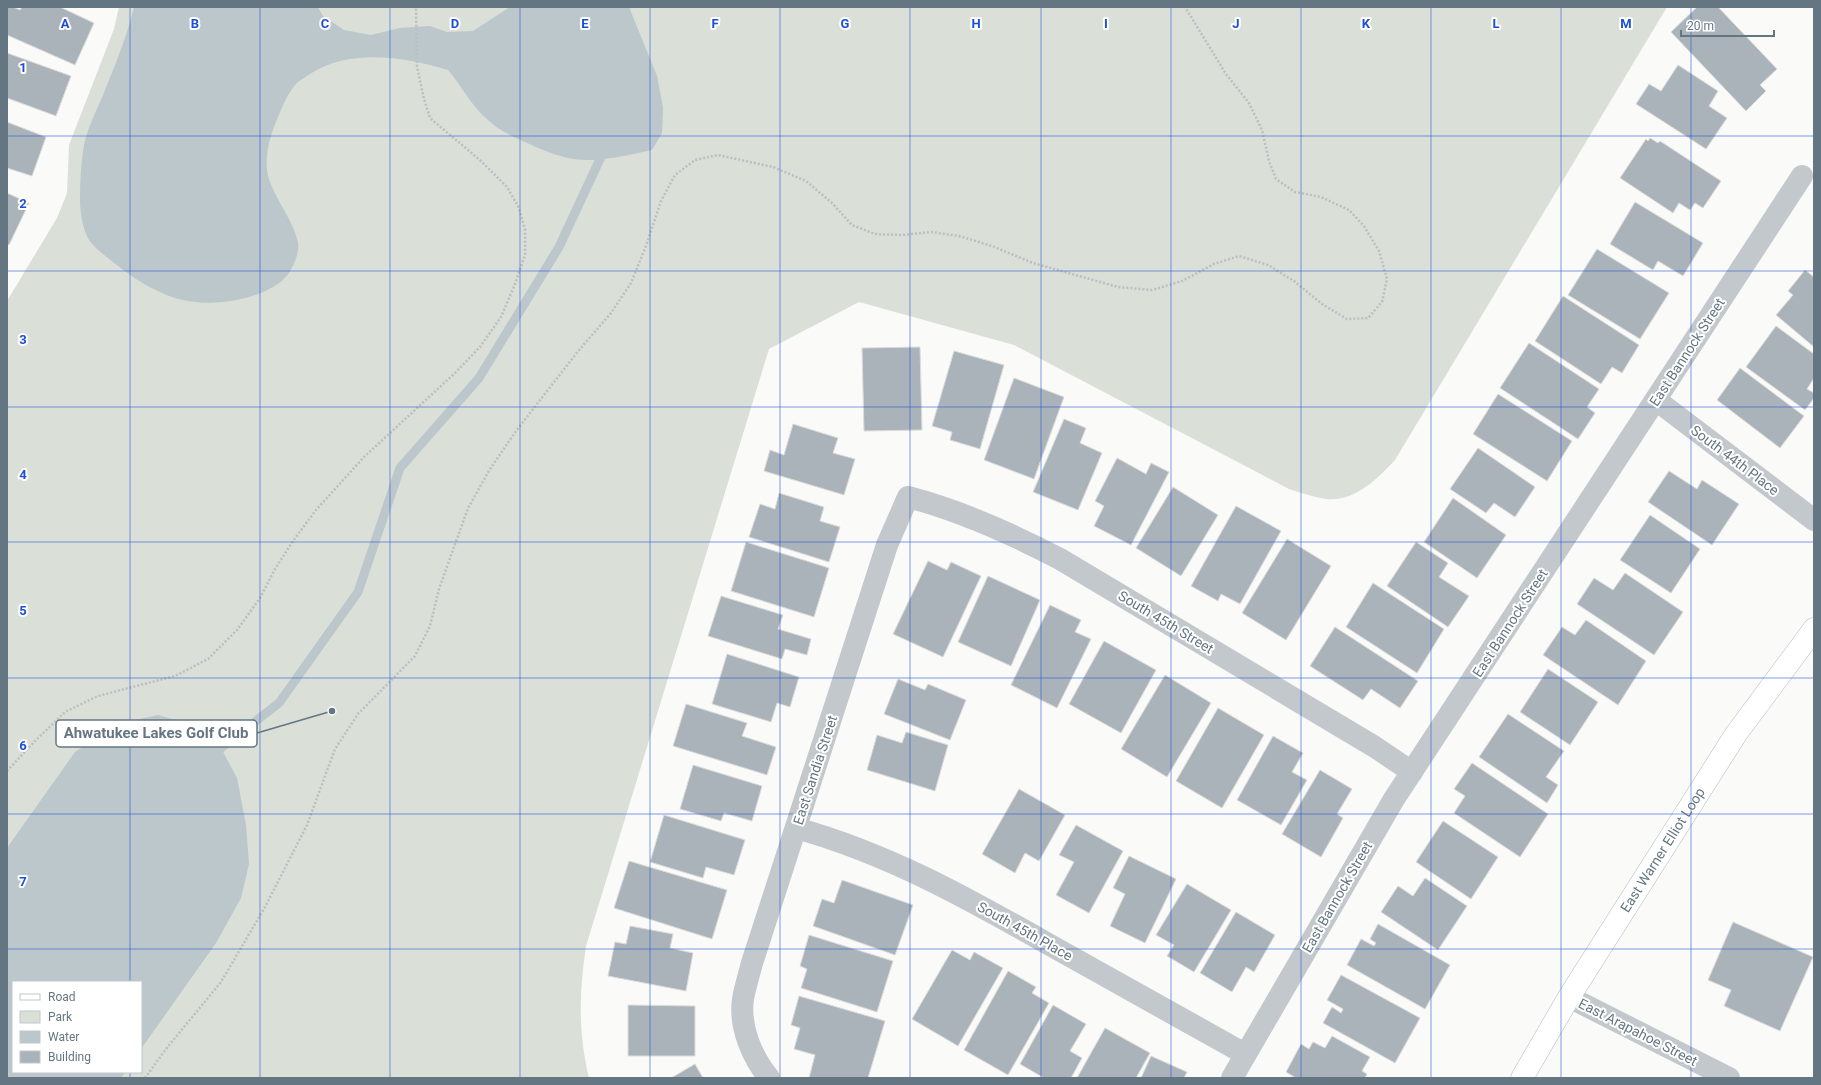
<svg xmlns="http://www.w3.org/2000/svg" width="1821" height="1085" viewBox="0 0 1821 1085" font-family="Roboto,sans-serif">
  <style>
    .green { fill: #dadfd7; fill-rule: evenodd }
    .water { fill: #bbc7cb }
    .lines { fill: none; stroke-linecap: round; stroke-linejoin: round }
    .stream { stroke: #bbc7cb; stroke-width: 9 }
    .building { fill: #aab3b9; stroke: #dcdcda }
    .secondary-casing { stroke: #b3babf; stroke-width: 23 }
    .path { stroke: #bbbfc2; stroke-width: 2.5; stroke-dasharray: 2 2; stroke-linecap: butt }
    .minor { stroke: #c3c8cc; stroke-width: 22 }
    .secondary { stroke: #fff; stroke-width: 22 }
    .grid { fill: none; stroke: #1d4ed8; stroke-width: 1; stroke-opacity: 0.55 }
    .labels { text-anchor: middle; stroke-width: 4; stroke-linejoin: round; paint-order: stroke }
    .street-label { font-size: 14px; fill: #657683; stroke: #fff }
    .grid-label { font-size: 13px; text-anchor: middle; font-weight: bold; fill: #1d4ed8; stroke: #fff; stroke-width: 4; stroke-linejoin: round; paint-order: stroke }
    .leader { fill: none; stroke: #657683; stroke-width: 1.5 }
    .callout-dot { fill: #657683; stroke: #fff; stroke-width: 1.5 }
    .callout { fill: #fff; stroke: #657683; stroke-width: 1.5 }
    .callout-label { font-size: 15px; text-anchor: middle; font-weight: bold; fill: #657683 }
  </style>
  <rect width="100%" height="100%" fill="#fafaf8"/>
  <path class="green" d="M119,7H1667L1395,460C1377,479 1355,502 1326,499C1314,497 1301,493 1289,489L1014,345L859,302L769,349L586,946C579,993 578,1032 589,1078H7V301L57,218L67,193L69,145L114,29ZM13,982H141V1072H13Z"/>
  <g class="water">
    <path d="M134,7H318L323,16L344,30L371,35L400,28L430,26L447,32L473,31L510,7H629L657,76L663,107L662,133L652,150C629,155 597,163 573,159C556,156 540,149 525,142C512,136 498,130 488,120C471,106 462,86 448,70C405,57 350,48 310,74C305,77 300,80 296,84C288,93 283,105 278,117C271,133 265,152 267,170C270,194 294,219 298,243C300,254 291,273 283,280C257,302 206,308 175,298C154,291 134,279 117,265C108,258 91,246 87,236C82,225 80,211 80,199C80,181 81,162 84,145C88,126 98,108 105,90C116,63 127,36 134,7Z"/>
    <polygon points="158,715 196,726 221,748 237,778 246,825 249,864 241,898 216,943 141,1049 141,982 13,982 13,1072 125,1072 121,1078 7,1078 7,848 75,752 117,724"/>
  </g>
  <g class="lines">
    <polyline class="stream" points="213,757 221,748 279,703 358,592 400,468 479,378 559,247 600,159 596,148"/>
  </g>
  <g class="building">
    <polygon points="7,7 13,7 20,10 22,7 60,7 94,23 75,65 7,35"/>
    <polygon points="1697,7 1718,7 1777,69 1760,85 1766,91 1746,111 1671,32"/>
    <polygon points="7,53 71,76 56,116 7,98"/>
    <polygon points="1678,65 1718,91 1709,106 1727,118 1706,149 1636,104 1649,84 1661,91"/>
    <polygon points="7,122 46,137 32,176 7,168"/>
    <polygon points="1650,138 1658,143 1660,141 1721,181 1703,208 1695,203 1690,210 1679,203 1673,213 1620,178 1646,139 1648,141"/>
    <polygon points="7,193 29,203 9,245 7,244"/>
    <polygon points="1635,202 1703,243 1683,276 1658,261 1653,270 1610,244"/>
    <polygon points="1597,249 1669,293 1640,339 1568,295"/>
    <polygon points="1805,270 1814,277 1814,347 1776,315 1793,295 1788,291"/>
    <polygon points="1563,296 1639,345 1622,373 1612,367 1601,384 1535,341"/>
    <polygon points="1776,326 1814,354 1814,378 1807,389 1814,393 1814,398 1805,410 1746,367"/>
    <polygon points="1529,343 1599,389 1587,407 1595,413 1578,439 1500,388"/>
    <polygon points="920,347 922,430 864,431 862,348"/>
    <polygon points="954,351 1004,365 980,449 950,440 952,432 932,426"/>
    <polygon points="1740,368 1804,416 1780,448 1717,400"/>
    <polygon points="1014,378 1064,397 1034,479 984,460"/>
    <polygon points="1498,394 1572,441 1547,481 1473,434"/>
    <polygon points="1064,419 1086,428 1080,443 1102,453 1078,510 1033,492"/>
    <polygon points="793,424 838,438 833,453 855,459 844,495 764,471 770,450 784,455"/>
    <polygon points="1478,448 1535,487 1515,517 1494,503 1486,513 1450,489"/>
    <polygon points="1117,458 1146,474 1151,463 1169,472 1131,545 1094,526 1104,506 1095,501"/>
    <polygon points="1669,471 1697,489 1702,480 1739,504 1712,545 1648,502"/>
    <polygon points="1173,487 1218,515 1181,576 1136,548"/>
    <polygon points="779,493 824,507 820,521 840,527 829,562 749,537 760,504 775,509"/>
    <polygon points="1453,498 1506,535 1477,578 1424,542"/>
    <polygon points="1236,506 1281,531 1240,604 1221,594 1218,601 1191,586"/>
    <polygon points="1650,515 1700,549 1671,593 1620,560"/>
    <polygon points="1287,539 1331,566 1286,640 1242,613"/>
    <polygon points="746,542 829,568 814,617 731,591"/>
    <polygon points="1416,542 1448,563 1439,577 1469,596 1448,627 1387,586"/>
    <polygon points="928,561 947,570 951,562 981,576 943,657 893,634"/>
    <polygon points="1625,573 1683,612 1654,655 1577,604 1594,578 1613,590"/>
    <polygon points="988,576 1040,600 1011,666 958,642"/>
    <polygon points="1373,583 1444,629 1417,673 1346,627"/>
    <polygon points="721,596 783,615 778,629 811,639 807,655 785,649 782,659 708,636"/>
    <polygon points="1050,605 1081,620 1075,632 1091,639 1057,708 1011,685"/>
    <polygon points="1586,620 1646,661 1618,705 1543,655 1562,627 1575,635"/>
    <polygon points="1335,627 1418,681 1400,708 1371,689 1363,700 1310,666"/>
    <polygon points="1104,641 1156,670 1121,733 1069,704"/>
    <polygon points="727,654 799,677 790,707 777,703 771,722 712,704"/>
    <polygon points="1548,669 1598,702 1570,745 1520,712"/>
    <polygon points="1165,675 1211,703 1167,777 1121,749"/>
    <polygon points="898,679 925,690 928,684 966,700 950,740 884,714"/>
    <polygon points="686,704 747,723 742,736 776,747 767,775 673,746"/>
    <polygon points="1218,708 1264,735 1222,808 1176,781"/>
    <polygon points="1508,714 1564,751 1546,777 1558,785 1547,803 1479,757"/>
    <polygon points="906,732 948,745 935,791 867,770 877,735 902,743"/>
    <polygon points="1273,736 1303,753 1292,772 1307,780 1281,825 1237,800"/>
    <polygon points="1472,763 1548,814 1520,857 1454,813 1465,796 1454,789"/>
    <polygon points="693,765 762,786 752,821 724,813 721,821 680,809"/>
    <polygon points="1320,770 1352,789 1337,814 1343,818 1321,857 1282,834"/>
    <polygon points="1019,789 1065,815 1039,861 1025,853 1015,873 982,854"/>
    <polygon points="664,815 745,840 734,875 706,867 703,878 650,862"/>
    <polygon points="1443,821 1498,857 1471,899 1416,862"/>
    <polygon points="1076,825 1123,851 1089,913 1056,895 1074,862 1059,855"/>
    <polygon points="1129,856 1176,879 1145,943 1110,926 1125,894 1113,888"/>
    <polygon points="629,861 727,890 712,939 614,908"/>
    <polygon points="1425,878 1467,906 1438,950 1381,912 1398,886 1413,896"/>
    <polygon points="842,880 913,905 895,955 813,926 822,899 834,903"/>
    <polygon points="1187,884 1231,910 1194,972 1167,956 1174,945 1156,935"/>
    <polygon points="1236,912 1275,935 1254,972 1246,967 1232,992 1200,973"/>
    <polygon points="1733,922 1813,957 1780,1031 1724,1006 1731,990 1708,980"/>
    <polygon points="1378,924 1450,965 1425,1009 1347,965 1361,939 1374,946 1376,943 1370,939"/>
    <polygon points="630,926 673,934 670,948 693,953 686,991 608,976 615,942 626,944"/>
    <polygon points="809,935 893,961 877,1012 801,988 807,969 800,966"/>
    <polygon points="952,950 970,960 974,952 1003,968 958,1046 912,1019"/>
    <polygon points="1008,971 1036,987 1032,993 1049,1003 1008,1075 964,1050"/>
    <polygon points="1341,975 1420,1018 1395,1063 1323,1023 1332,1007 1341,1013 1343,1009 1327,1000"/>
    <polygon points="799,996 885,1021 868,1078 809,1078 815,1055 794,1049 800,1028 791,1025"/>
    <polygon points="628,1005 695,1006 695,1056 628,1056"/>
    <polygon points="1053,1005 1086,1024 1070,1051 1082,1058 1071,1078 1044,1078 1020,1064"/>
    <polygon points="1105,1028 1150,1053 1136,1078 1077,1078"/>
    <polygon points="1332,1036 1370,1057 1362,1071 1367,1074 1365,1078 1296,1078 1286,1072 1301,1044 1309,1049 1313,1042 1325,1048"/>
    <polygon points="1151,1056 1187,1072 1184,1078 1141,1078"/>
    <polygon points="695,1064 703,1078 671,1078"/>
  </g>
  <g class="lines">
    <g class="secondary-casing">
      <g id="secondary">
        <path id="s1" d="M1522,1078L1569,997L1736,734L1814,629"/>
      </g>
    </g>
    <g class="path">
      <polyline points="7,771 35,741 65,712 98,696 175,676 208,659 237,630 260,598 275,569 293,541 316,510 364,457 455,373 480,347 501,317 515,284 525,255 525,229 518,206 507,187 481,161 430,118 424,99 417,67 416,7"/>
      <polyline points="145,1078 166,1049 221,982 265,907 307,825 335,749 358,714 415,656 430,626 439,589 468,508 490,469 516,431 579,350 611,313 631,283 646,246 661,201 675,175 695,160 718,155 773,167 806,181 832,203 852,225 875,234 902,235 931,232 959,236 992,246 1033,263 1118,287 1152,290 1182,281 1214,264 1239,256 1268,265 1294,281 1322,304 1347,319 1368,318 1382,302 1387,279 1379,251 1364,226 1349,210 1321,197 1295,192 1276,179 1269,161 1262,130 1249,103 1226,74 1185,7"/>
    </g>
    <g class="minor">
      <polyline points="1656,400 1814,520"/>
      <path d="M796,828C889,854 967,898 1050,945C1115,981 1180,1017 1245,1054"/>
      <polyline points="1569,997 1729,1078"/>
      <path d="M769,1078C752,1057 739,1027 743,999C745,987 749,975 752,963L887,545L908,497C958,510 1014,535 1060,559L1375,747L1412,772"/>
      <polyline points="1232,1078 1394,799 1802,176"/>
    </g>
    <use href="#secondary" class="secondary"/>
  </g>
  <path class="grid" d="M130,7V982M260,7V1078M390,7V1078M520,7V1078M650,7V1078M780,7V1078M910,7V1078M1041,7V1078M1171,7V1078M1301,7V1078M1431,7V1078M1561,7V1078M1691,7V1078M7,136H1814M7,271H1814M7,407H1814M7,542H1814M7,678H1814M7,814H1814M7,949H1814M130,1072V1078"/>
  <g class="labels">
    <g class="street-label">
      <text transform="translate(1687 352) rotate(-57)" y="5">East Bannock Street</text>
      <text transform="translate(1735 460) rotate(37)" y="5">South 44th Place</text>
      <text transform="translate(1166 622) rotate(31)" y="5">South 45th Street</text>
      <text transform="translate(1510 623) rotate(-57)" y="5">East Bannock Street</text>
      <text transform="translate(815 770) rotate(-72)" y="5">East Sandia Street</text>
      <text dy="5" stroke="none"><textPath href="#s1" startOffset="268">East Warner Elliot Loop</textPath></text>
      <text transform="translate(1337 897) rotate(-60)" y="5">East Bannock Street</text>
      <text transform="translate(1025 931) rotate(29)" y="5">South 45th Place</text>
      <text transform="translate(1638 1032) rotate(27)" y="5">East Arapahoe Street</text>
    </g>
  </g>
  <g class="grid-label">
    <text x="65" y="28">A</text>
    <text x="195" y="28">B</text>
    <text x="325" y="28">C</text>
    <text x="455" y="28">D</text>
    <text x="585" y="28">E</text>
    <text x="715" y="28">F</text>
    <text x="845" y="28">G</text>
    <text x="976" y="28">H</text>
    <text x="1106" y="28">I</text>
    <text x="1236" y="28">J</text>
    <text x="1366" y="28">K</text>
    <text x="1496" y="28">L</text>
    <text x="1626" y="28">M</text>
    <text x="23" y="72">1</text>
    <text x="23" y="208">2</text>
    <text x="23" y="344">3</text>
    <text x="23" y="479">4</text>
    <text x="23" y="615">5</text>
    <text x="23" y="750">6</text>
    <text x="23" y="886">7</text>
  </g>
  <path class="leader" d="M332 711L257 733"/>
  <circle class="callout-dot" cx="332" cy="711" r="4"/>
  <rect class="callout" x="56" y="720" width="201" height="27" rx="4"/>
  <g class="callout-label">
    <text x="156" y="738">Ahwatukee Lakes Golf Club</text>
  </g>
  <rect width="1821" height="1085" fill="none" stroke="#657683" stroke-width="16"/>
  <rect x="12" y="981" width="130" height="92" fill="#ffffff" stroke="#c1c8cd"/>
  <rect x="20" y="994" width="20" height="6" fill="#ffffff" stroke="#c1c8cd"/>
  <text x="48" y="1001" font-size="12" fill="#657683">Road</text>
  <rect x="20" y="1011" width="20" height="12" fill="#dadfd7" stroke="#c1c8cd"/>
  <text x="48" y="1021" font-size="12" fill="#657683">Park</text>
  <rect x="20" y="1031" width="20" height="12" fill="#bbc7cb" stroke="#c1c8cd"/>
  <text x="48" y="1041" font-size="12" fill="#657683">Water</text>
  <rect x="20" y="1051" width="20" height="12" fill="#aab3b9" stroke="#c1c8cd"/>
  <text x="48" y="1061" font-size="12" fill="#657683">Building</text>
  <path d="M1681 30v6h93v-6" fill="none" stroke="#657683" stroke-width="2"/>
  <text x="1687" y="30" font-size="12" fill="#657683" stroke="#ffffff" stroke-width="3" paint-order="stroke">20 m</text>
</svg>
